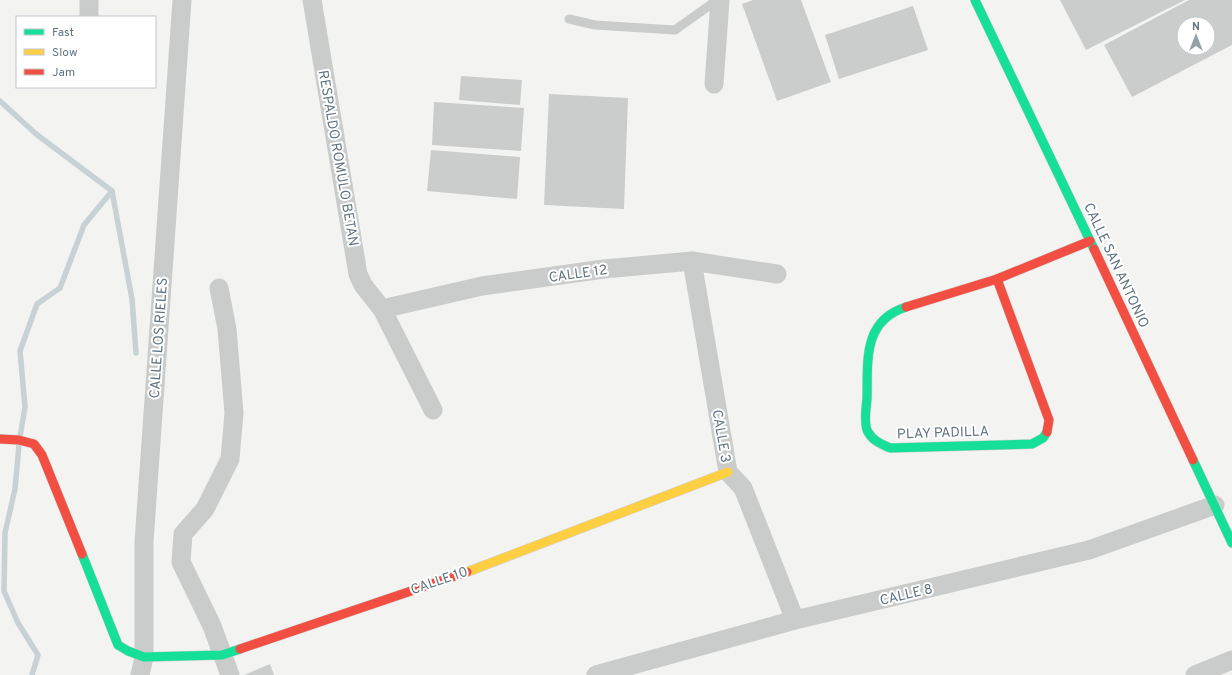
<svg xmlns="http://www.w3.org/2000/svg" width="1232" height="675" viewBox="0 0 1232 675" font-family="Overpass,sans-serif">
  <style>
    .lines { fill: none; stroke-linecap: round; stroke-linejoin: round }
    .stream { stroke: #c8d2d4; stroke-width: 5.5 }
    .building { fill: #cbcdcd; fill-rule: evenodd }
    .fast-casing { stroke: #d0d1d2; stroke-width: 10 }
    .slow-casing { stroke: #d0d1d2; stroke-width: 10 }
    .jam-casing { stroke: #d0d1d2; stroke-width: 10 }
    .lane { stroke: #cacccc; stroke-width: 9 }
    .street { stroke: #cacccc; stroke-width: 19 }
    .fast { stroke: #16e098; stroke-width: 9 }
    .slow { stroke: #ffcf43; stroke-width: 9 }
    .jam { stroke: #f24e42; stroke-width: 9 }
    .labels { text-anchor: middle; stroke-width: 4; stroke-linejoin: round; paint-order: stroke }
    .street-label { font-size: 14px; fill: #637582; stroke: #fff }
  </style>
  <rect width="100%" height="100%" fill="#f3f3f1"/>
  <g class="lines">
    <g class="stream">
      <polyline points="0,101 36,134 112,191 132,299 136,353"/>
      <polyline points="20,437 25,407 20,351 37,304 60,288 84,225 112,191"/>
      <polyline points="19,445 15,489 5,533 4,591 18,623 38,655 32,675"/>
    </g>
  </g>
  <g class="building">
    <polygon points="753,0 801,0 831,82 777,101 742,4"/>
    <polygon points="1060,0 1185,0 1086,50"/>
    <path d="M1189,0H1232V45L1132,97L1104,45ZM1184,24H1208V48H1184Z"/>
    <polygon points="913,6 928,50 839,79 825,35"/>
    <polygon points="461,76 522,80 520,105 459,100"/>
    <polygon points="549,94 628,98 624,209 544,205"/>
    <polygon points="434,102 524,108 521,151 432,145"/>
    <polygon points="431,150 520,157 517,199 427,191"/>
    <polygon points="270,664 274,675 244,675"/>
  </g>
  <g class="lines">
    <g class="fast-casing">
      <g id="fast">
        <polyline points="975,0 1094,249"/>
        <path d="M906,307C862,321 868,362 867,399C866,407 864,426 868,432C873,441 881,444 890,448L1032,444L1043,438L1047,432"/>
        <polyline points="1193,460 1232,543"/>
        <polyline points="82,554 118,645 128,651 144,657 222,655 240,649"/>
      </g>
    </g>
    <g class="slow-casing">
      <polyline id="slow" points="467,572 728,472"/>
    </g>
    <g class="jam-casing">
      <g id="jam">
        <polyline points="1094,249 1193,460"/>
        <polyline points="997,279 1049,420 1047,432"/>
        <polyline points="906,307 997,279 1090,241"/>
        <polyline points="0,439 19,440 34,444 42,455 82,554"/>
        <polyline points="240,649 467,572"/>
      </g>
    </g>
    <polyline class="lane" points="569,19 595,25 675,30 717,0"/>
    <g class="street">
      <polyline points="89,0 89,17"/>
      <polyline points="312,0 358,274 363,285 382,309 433,410"/>
      <polyline points="714,84 720,0"/>
      <polyline points="692,261 728,472 743,488 795,620"/>
      <polyline points="219,288 227,329 234,413 230,459 205,509 183,534 181,562 212,626 230,675"/>
      <polyline points="382,309 482,286 604,269 692,261 777,274"/>
      <polyline points="140,675 144,657 144,542 182,0"/>
      <polyline points="596,675 795,620 1089,550 1215,505"/>
      <polyline points="1195,675 1232,660"/>
    </g>
    <use href="#fast" class="fast"/>
    <use href="#slow" class="slow"/>
    <use href="#jam" class="jam"/>
  </g>
  <g class="labels">
    <g class="street-label">
      <text transform="translate(339 158) rotate(80)" y="5">RESPALDO ROMULO BETAN</text>
      <text transform="translate(1117 265) rotate(65)" y="5">CALLE SAN ANTONIO</text>
      <text transform="translate(578 273) rotate(-8)" y="5">CALLE 12</text>
      <text transform="translate(158 338) rotate(-86)" y="5">CALLE LOS RIELES</text>
      <text transform="translate(943 432) rotate(-2)" y="5">PLAY PADILLA</text>
      <text transform="translate(722 436) rotate(80)" y="5">CALLE 3</text>
      <text transform="translate(439 580) rotate(-19)" y="5">CALLE 10</text>
      <text transform="translate(906 594) rotate(-13)" y="5">CALLE 8</text>
    </g>
  </g>
  <rect x="16" y="16" width="140" height="72" fill="#ffffff" stroke="#c1c8cd"/>
  <rect x="24" y="29" width="20" height="6" fill="#16e098" stroke="#c1c8cd"/>
  <text x="52" y="36" font-size="12" fill="#637582">Fast</text>
  <rect x="24" y="49" width="20" height="6" fill="#ffcf43" stroke="#c1c8cd"/>
  <text x="52" y="56" font-size="12" fill="#637582">Slow</text>
  <rect x="24" y="69" width="20" height="6" fill="#f24e42" stroke="#c1c8cd"/>
  <text x="52" y="76" font-size="12" fill="#637582">Jam</text>
  <g transform="translate(1196 36)"><circle r="19" fill="#ffffff" stroke="#c1c8cd"/>
  <path d="M0-3L7 15L0 10L-7 15Z" fill="#95a1a9"/>
  <text y="-6" font-size="11" font-weight="bold" text-anchor="middle" fill="#637582">N</text>
  </g>
</svg>
